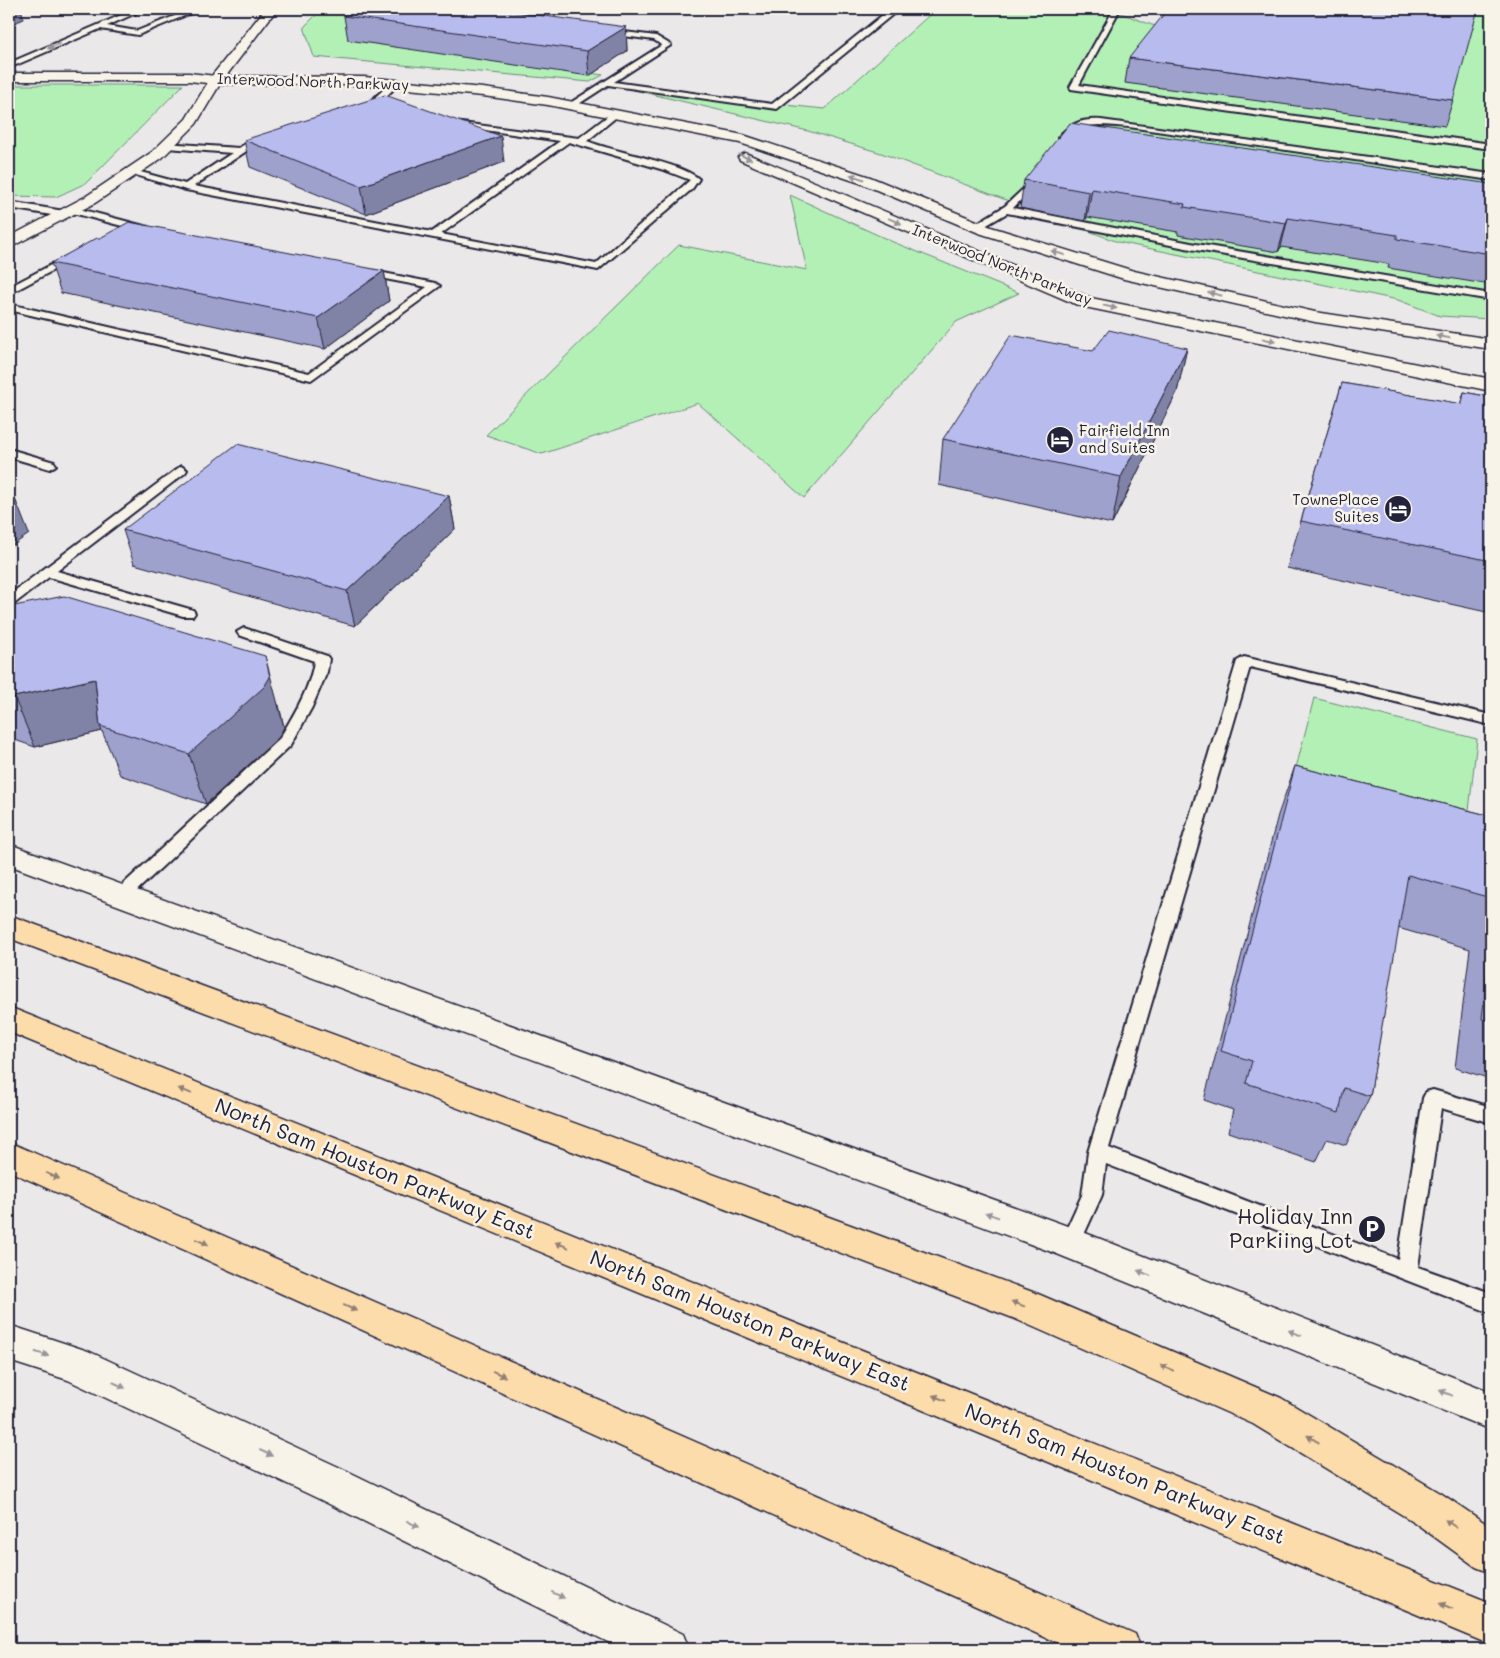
<svg xmlns="http://www.w3.org/2000/svg" width="1500" height="1658" viewBox="0 0 1500 1658" font-family="Mali,sans-serif">
  <style>
    .green { fill: #b3f0b6; stroke: #6a8978 }
    .lines { fill: none; stroke-linecap: round; stroke-linejoin: round }
    .lane-casing { stroke: #22223b; stroke-width: 4 }
    .street-casing { stroke: #22223b; stroke-width: 3 }
    .secondary-casing { stroke: #22223b; stroke-width: 3 }
    .highway-casing { stroke: #22223b; stroke-width: 3 }
    .lane { fill: #f7f3e8; fill-rule: evenodd }
    .street { fill: #f7f3e8; fill-rule: evenodd }
    .secondary { fill: #f7f3e8; fill-rule: evenodd }
    .highway { fill: #fddcac; fill-rule: evenodd }
    .wall { fill: #9ea1cc; stroke: #22223b }
    .shaded-wall { fill: #8183a6; stroke: #22223b }
    .building { fill: #b8bbed; stroke: #22223b }
    .oneway { fill: #97959a }
    .oneway2 { fill: #907f74 }
    .labels { text-anchor: middle; stroke-width: 5; stroke-linejoin: round; paint-order: stroke }
    .far-street-label { font-size: 15px; fill: #22223b; stroke: #f7f3e8 }
    .far-poi-label { font-size: 15px; fill: #22223b; stroke: #f7f3e8; text-anchor: start }
    .near-street-label { font-size: 21px; fill: #22223b; stroke: #f7f3e8 }
    .near-poi-label { font-size: 21px; fill: #22223b; stroke: #f7f3e8; text-anchor: end }
  </style>
  <rect width="100%" height="100%" fill="#eae8e9"/>
  <filter id="ink" filterUnits="userSpaceOnUse"><feTurbulence type="fractalNoise" baseFrequency=".02" numOctaves="2"/><feDisplacementMap in="SourceGraphic" scale="10" xChannelSelector="R" yChannelSelector="G"/><feConvolveMatrix kernelMatrix="1 2 1 2 8 2 1 2 1" color-interpolation-filters="sRGB"/></filter>
  <g filter="url(#ink)">
    <g class="green">
      <polygon points="322,9 402,9 348,37 603,75 590,82 314,57 304,27"/>
      <polygon points="936,9 1110,9 1152,25 1209,35 1293,9 1491,9 1491,319 1440,316 1398,300 1118,242 881,153 808,131 634,90 825,109"/>
      <polygon points="14,85 183,85 86,183 56,197 9,196 9,115"/>
      <polygon points="790,195 893,242 1019,293 956,322 804,498 698,403 542,454 486,435 679,245 807,270"/>
      <polygon points="1314,698 1477,739 1464,855 1286,807"/>
    </g>
    <g class="lines">
      <g class="lane-casing">
        <g id="lane">
          <polygon points="107,9 136,11 136,13 107,26 137,31 192,9 201,9 138,35 100,29 9,68 9,63 126,13"/>
          <polygon points="533,9 541,9 520,22 513,20"/>
          <polygon points="890,9 898,10 777,109 608,85 574,107 567,105 662,45 654,40 601,33 601,29 656,36 671,45 614,82 772,104"/>
          <polygon points="1114,9 1120,9 1079,85 1491,144 1491,149 1071,89 1070,87"/>
          <polygon points="392,82 399,84 368,113 362,113 362,109"/>
          <path d="M613,112L620,114L587,141C614,152 682,163 699,179L692,189L598,270L186,190L129,173L133,170L185,184L232,153L167,148L163,145L164,143L239,148L248,142L267,138L271,141L270,143L254,146L194,186L432,232L560,141L457,126L453,124L454,122L579,138ZM569,142L664,170L690,180L596,264L441,234Z"/>
          <path d="M1101,120L1491,174V180L1129,127C1105,126 1082,119 1065,140L1058,138C1069,123 1082,119 1101,120Z"/>
          <polygon points="1034,179 1037,180 1037,184 1013,208 1196,244 1491,294 1491,300 1196,250 1007,213 980,229 974,229 974,225 1005,206"/>
          <polygon points="9,202 64,211 69,214 64,217 9,208"/>
          <polygon points="72,207 148,227 150,229 145,232 69,212 69,208"/>
          <polygon points="68,256 76,258 9,294 9,287"/>
          <polygon points="363,269 435,283 440,286 311,380 9,310 9,304 309,373 427,287 359,274 358,272"/>
          <polygon points="9,449 54,462 56,465 50,469 9,457"/>
          <polygon points="181,466 187,470 185,473 57,571 193,610 195,613 193,616 183,616 49,577 14,604 9,605 9,595"/>
          <path d="M244,628L327,656L329,659L327,672L312,707L291,745L128,899L122,901L116,899L114,895L116,891L280,738C294,714 310,689 314,661L239,635L237,632Z"/>
          <polygon points="1244,657 1491,715 1491,725 1250,667 1109,1148 1398,1259 1423,1098 1426,1092 1433,1090 1491,1107 1491,1123 1441,1108 1418,1267 1491,1293 1491,1313 1106,1164 1102,1195 1077,1250 1070,1252 1063,1250 1060,1243 1082,1195 1088,1152 1237,661"/>
        </g>
      </g>
      <g class="street-casing">
        <polygon id="street" points="9,73 189,73 216,76 223,80 216,84 189,81 9,81"/>
      </g>
      <g class="secondary-casing">
        <g id="secondary">
          <polygon points="265,9 277,9 226,76 364,77 483,88 548,97 743,135 870,177 991,227 1134,271 1315,312 1491,339 1491,349 1315,322 1124,279 979,233 860,183 740,143 548,105 483,96 364,85 220,84 196,124 162,158 95,203 9,248 9,237 85,197 152,152 186,119 211,77"/>
          <polygon points="745,153 1091,298 1491,379 1491,391 1080,306 740,160 738,157"/>
          <polygon points="9,844 1070,1227 1491,1392 1491,1430 1057,1254 9,865"/>
          <polygon points="9,1325 88,1351 345,1470 683,1634 689,1649 622,1649 317,1498 68,1380 9,1361"/>
        </g>
      </g>
      <g class="highway-casing">
        <g id="highway">
          <polygon points="9,915 1038,1294 1281,1398 1442,1494 1491,1527 1491,1573 1476,1567 1414,1522 1253,1424 1013,1318 9,938"/>
          <polygon points="9,1007 1491,1603 1491,1645 9,1032"/>
          <polygon points="9,1142 1135,1634 1141,1649 1071,1649 9,1171"/>
        </g>
      </g>
      <use href="#lane" class="lane"/>
      <use href="#street" class="street"/>
      <use href="#secondary" class="secondary"/>
      <use href="#highway" class="highway"/>
    </g>
    <g class="wall">
      <polygon points="344,16 626,27 627,51 589,76 348,40"/>
      <polygon points="1129,58 1453,100 1445,126 1125,83"/>
      <polygon points="244,140 504,162 366,214 250,167"/>
      <polygon points="1024,180 1491,184 1491,285 1388,268 1389,264 1281,247 1278,252 1178,235 1178,232 1087,217 1085,221 1020,208"/>
      <polygon points="100,238 384,271 389,301 325,349 61,293 51,263"/>
      <polygon points="1187,348 1177,392 1112,524 939,485 943,439 1093,351"/>
      <polygon points="1342,383 1460,404 1464,392 1491,397 1491,613 1287,568"/>
      <polygon points="449,496 455,529 355,626 134,564 123,530"/>
      <polygon points="9,607 279,705 284,727 279,737 206,804 120,775 102,731 35,747 9,738"/>
      <polygon points="1295,766 1491,816 1491,1079 1455,1068 1470,949 1398,928 1370,1096 1346,1145 1327,1139 1316,1162 1228,1132 1233,1110 1204,1100 1278,815"/>
    </g>
    <g class="shaded-wall">
      <polygon points="9,9 21,9 24,19 9,25"/>
      <polygon points="626,27 627,51 589,76 587,51"/>
      <polygon points="501,136 504,162 366,214 361,186"/>
      <polygon points="1092,189 1087,217 1085,221 1089,192"/>
      <polygon points="1288,218 1281,247 1278,252 1286,223"/>
      <polygon points="384,271 389,301 325,349 318,318"/>
      <polygon points="1187,348 1177,392 1112,524 1121,477"/>
      <polygon points="449,496 455,529 355,626 347,591"/>
      <polygon points="16,501 29,534 9,548 9,506"/>
      <polygon points="265,656 284,727 279,737 206,804 189,754"/>
      <polygon points="95,679 100,726 102,731 35,747 14,697"/>
    </g>
    <g class="building">
      <polygon points="359,9 493,9 626,27 587,51 344,16"/>
      <polygon points="1168,9 1478,9 1453,100 1129,58"/>
      <polygon points="385,95 501,136 361,186 244,140"/>
      <polygon points="1070,123 1491,184 1491,254 1397,239 1397,235 1288,218 1286,223 1184,207 1185,204 1092,189 1089,192 1024,180"/>
      <polygon points="129,222 384,271 318,318 51,263 97,238 100,238"/>
      <polygon points="1109,330 1187,348 1121,477 943,439 1011,335 1093,351"/>
      <polygon points="1342,383 1462,404 1464,392 1491,397 1491,561 1301,521"/>
      <polygon points="237,444 449,496 347,591 123,530"/>
      <polygon points="9,499 16,501 9,506"/>
      <polygon points="64,596 265,656 270,677 264,687 189,754 100,726 95,679 14,697 9,696 9,607"/>
      <polygon points="1295,766 1491,816 1491,898 1408,875 1370,1096 1344,1088 1339,1113 1246,1083 1252,1061 1221,1051"/>
      <polygon points="1491,936 1491,1021 1482,1019"/>
    </g>
    <defs><path id="oneway-solid" d="M-6-.8H1V-3.2L6.5 0L1 3.2V.8H-6Z" transform="scale(1.25)"/></defs>
    <g class="oneway">
      <use href="#oneway-solid" transform="translate(54 46) rotate(157)"/>
      <use href="#oneway-solid" transform="translate(745 157) rotate(23)"/>
      <use href="#oneway-solid" transform="translate(857 177) rotate(-161)"/>
      <use href="#oneway-solid" transform="translate(895 221) rotate(23)"/>
      <use href="#oneway-solid" transform="translate(1058 253) rotate(-163)"/>
      <use href="#oneway-solid" transform="translate(1215 294) rotate(-167)"/>
      <use href="#oneway-solid" transform="translate(1110 307) rotate(13)"/>
      <use href="#oneway-solid" transform="translate(1443 337) rotate(-171)"/>
      <use href="#oneway-solid" transform="translate(1269 340) rotate(12)"/>
      <use href="#oneway-solid" transform="translate(992 1215) rotate(-160)"/>
      <use href="#oneway-solid" transform="translate(1144 1273) rotate(-158)"/>
      <use href="#oneway-solid" transform="translate(1295 1333) rotate(-158)"/>
      <use href="#oneway-solid" transform="translate(42 1354) rotate(18)"/>
      <use href="#oneway-solid" transform="translate(119 1385) rotate(25)"/>
      <use href="#oneway-solid" transform="translate(1446 1393) rotate(-158)"/>
      <use href="#oneway-solid" transform="translate(266 1453) rotate(25)"/>
      <use href="#oneway-solid" transform="translate(413 1524) rotate(26)"/>
      <use href="#oneway-solid" transform="translate(558 1595) rotate(26)"/>
    </g>
    <g class="oneway2">
      <use href="#oneway-solid" transform="translate(185 1091) rotate(-158)"/>
      <use href="#oneway-solid" transform="translate(53 1176) rotate(24)"/>
      <use href="#oneway-solid" transform="translate(202 1242) rotate(24)"/>
      <use href="#oneway-solid" transform="translate(562 1245) rotate(-158)"/>
      <use href="#oneway-solid" transform="translate(1018 1304) rotate(-159)"/>
      <use href="#oneway-solid" transform="translate(350 1308) rotate(24)"/>
      <use href="#oneway-solid" transform="translate(1167 1368) rotate(-157)"/>
      <use href="#oneway-solid" transform="translate(499 1374) rotate(24)"/>
      <use href="#oneway-solid" transform="translate(939 1398) rotate(-158)"/>
      <use href="#oneway-solid" transform="translate(1313 1439) rotate(-149)"/>
      <use href="#oneway-solid" transform="translate(1451 1524) rotate(-145)"/>
      <use href="#oneway-solid" transform="translate(1446 1606) rotate(-158)"/>
    </g>
  </g>
  <defs>
    <g id="hotel-disc" transform="scale(1.4375)"><circle r="9.5" fill="#22223b" stroke="#f7f3e8"/><path d="M-6-4.5h1.5V1H6V5H4.5V3h-9V5H-6ZM-4 0a1.8 1.8 0 1 1 3.6 0ZM.5 0V-2.5h3Q6-2.5 6 0Z" fill="#fff"/></g>
    <g id="parking-disc" transform="scale(1.4375)"><circle r="9.5" fill="#22223b" stroke="#f7f3e8"/><path d="M-3.5-5.5H1a3.5 3.5 0 0 1 0 7H-1V5.5H-3.5ZM-1-3.4V-.6H.8a1.4 1.4 0 0 0 0-2.8Z" fill="#fff"/></g>
  </defs>
  <g fill-rule="evenodd">
    <use href="#hotel-disc" x="1060" y="440"/>
    <use href="#hotel-disc" x="1398" y="509"/>
    <use href="#parking-disc" x="1372" y="1229"/>
  </g>
  <g class="labels">
    <g class="far-street-label">
      <text transform="translate(313 82) rotate(2)" y="5">Interwood North Parkway</text>
      <text transform="translate(1002 265) rotate(22)" y="5">Interwood North Parkway</text>
    </g>
    <g class="far-poi-label">
      <text x="1079" y="436">Fairfield Inn<tspan x="1079" dy="17">and Suites</tspan></text>
      <text x="1379" y="505" text-anchor="end">TownePlace<tspan x="1379" dy="17">Suites</tspan></text>
    </g>
    <g class="near-street-label">
      <text transform="translate(375 1169) rotate(22)" y="7">North Sam Houston Parkway East</text>
      <text transform="translate(750 1321) rotate(22)" y="7">North Sam Houston Parkway East</text>
      <text transform="translate(1125 1474) rotate(22)" y="7">North Sam Houston Parkway East</text>
    </g>
    <g class="near-poi-label">
      <text x="1353" y="1224">Holiday Inn<tspan x="1353" dy="24">Parkiing Lot</tspan></text>
    </g>
  </g>
  <rect width="1500" height="1658" fill="none" stroke="#f7f3e8" stroke-width="30"/>
  <rect x="15" y="15" width="1470" height="1628" fill="none" stroke="#22223b" stroke-width="2" filter="url(#ink)"/>
</svg>
